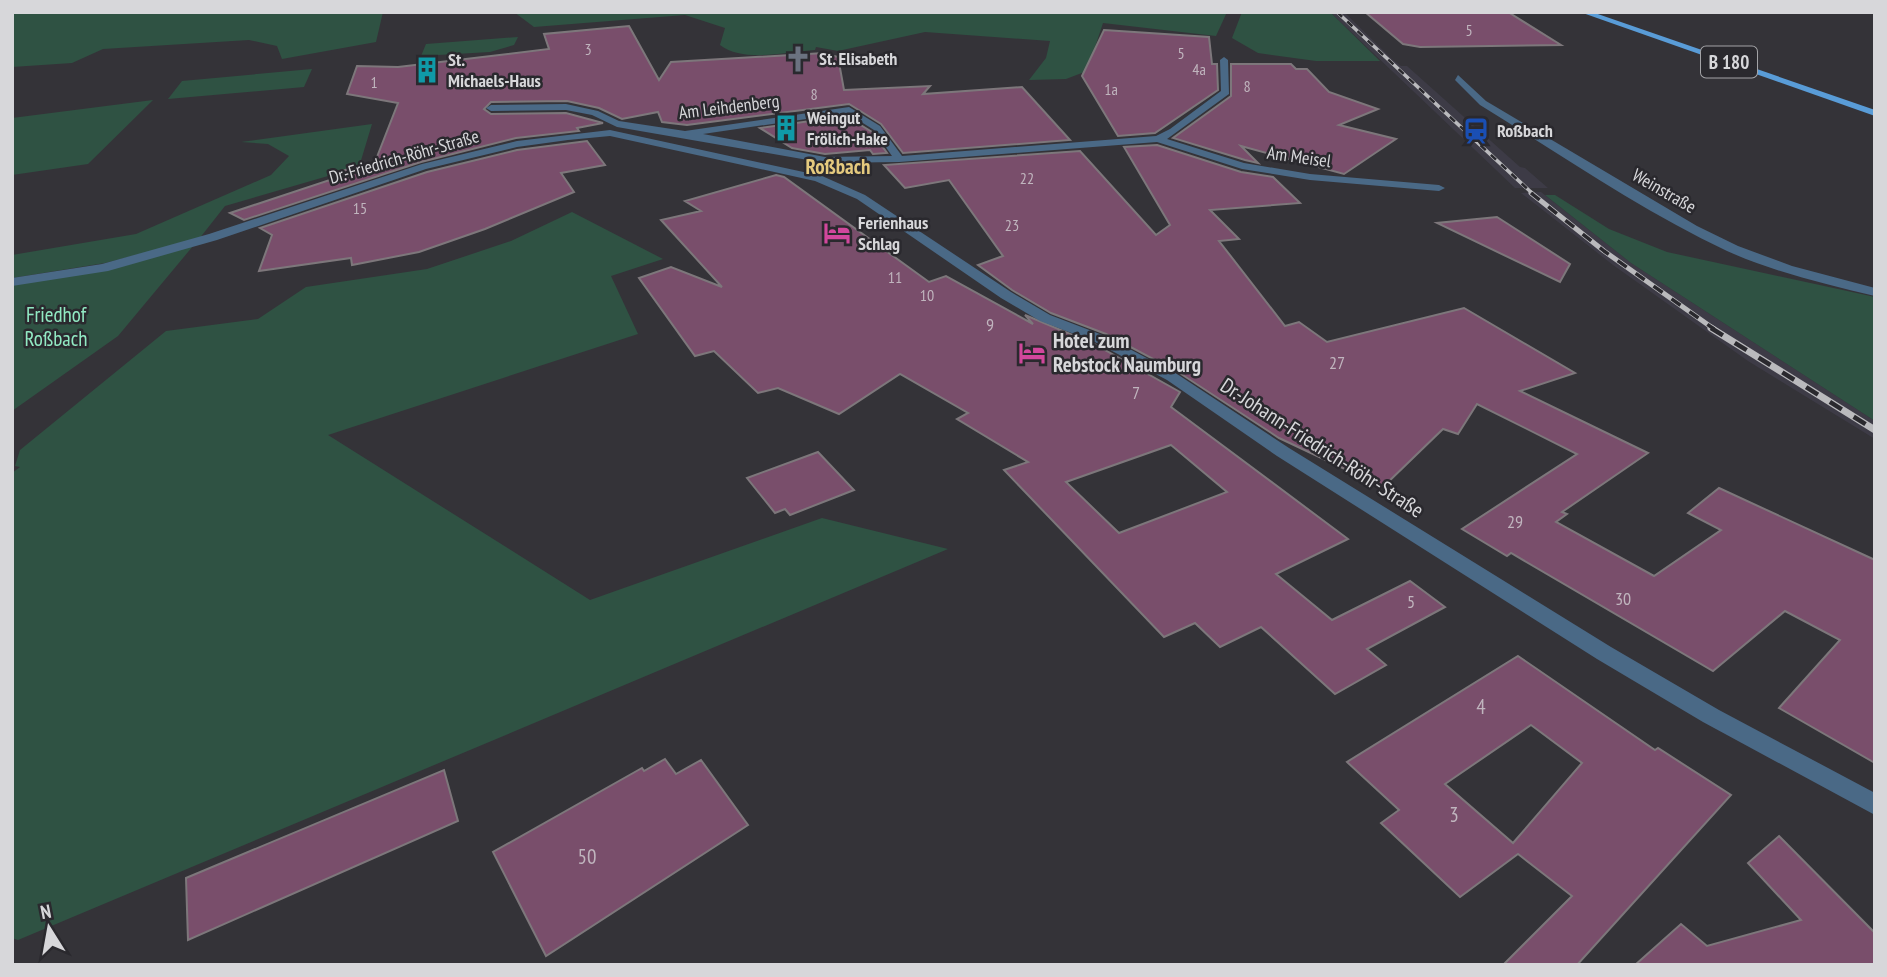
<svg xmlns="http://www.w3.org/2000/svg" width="1887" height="977" viewBox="0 0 1887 977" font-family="'PT Sans Narrow',sans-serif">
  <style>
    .built { fill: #3d3b46 }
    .green { fill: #2f5243 }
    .building { fill: #794e6b; stroke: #7d777b; stroke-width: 2; fill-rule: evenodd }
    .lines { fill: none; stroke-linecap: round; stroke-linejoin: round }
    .minor { fill: #4a6986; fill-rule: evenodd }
    .major { fill: #599cd7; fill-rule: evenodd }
    .rail-far2-casing { stroke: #bababd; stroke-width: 3.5 }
    .rail-far1-casing { stroke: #bababd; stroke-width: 5 }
    .rail-casing { stroke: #bababd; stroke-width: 7 }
    .rail-far2 { stroke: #2a292e; stroke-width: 2.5; stroke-dasharray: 7; stroke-linecap: butt }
    .rail-far1 { stroke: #2a292e; stroke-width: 3.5; stroke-dasharray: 11; stroke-linecap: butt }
    .rail { stroke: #2a292e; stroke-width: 4.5; stroke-dasharray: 14; stroke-linecap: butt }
    .labels { text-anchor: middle; stroke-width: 5; stroke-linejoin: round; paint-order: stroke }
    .far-number-label { font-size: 16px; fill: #c0b5be }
    .far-poi-label { font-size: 18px; font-weight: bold; fill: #d7d7da; stroke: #2a292e; text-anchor: start }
    .far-street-label { font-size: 18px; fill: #d7d7da; stroke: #2a292e }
    .number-label { font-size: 18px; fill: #c0b5be }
    .shield { fill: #2a292e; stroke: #a3a3a6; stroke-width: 2 }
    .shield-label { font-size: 19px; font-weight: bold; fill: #d7d7da }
    .far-quarter-label { font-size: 21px; font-weight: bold; fill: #e5ca7e; stroke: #2a292e }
    .park-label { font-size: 21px; fill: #91e9c3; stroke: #2a292e }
    .poi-label { font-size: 21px; font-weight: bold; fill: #d7d7da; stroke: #2a292e; text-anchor: start }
    .street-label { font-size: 21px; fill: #d7d7da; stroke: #2a292e }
    .near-number-label { font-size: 21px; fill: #c0b5be }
  </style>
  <rect width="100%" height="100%" fill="#343338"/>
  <g class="built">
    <polygon points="1330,12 1344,12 1393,60 1401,66 1407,66 1520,167 1525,168 1548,188 1515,188"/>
    <polygon points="1541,192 1631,263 1875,421 1875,439 1748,361 1613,265 1521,193"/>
  </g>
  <g class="green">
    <polygon points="12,12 383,12 376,42 282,59 277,46 249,40 103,49 72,63 12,67"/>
    <path d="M514,12H1227L1216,36L1103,23L1087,71L1066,79L1029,80L1046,58L1050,41L925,32L838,51L816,47L815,50C786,52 744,63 720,45L725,28L685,15L534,27Z"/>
    <polygon points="1242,12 1330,12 1380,61 1316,61 1258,53 1232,38"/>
    <polygon points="518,37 514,45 490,52 421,56 426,44"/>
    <polygon points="312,69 304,87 168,99 182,81"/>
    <polygon points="153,100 88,164 12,175 12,118"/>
    <polygon points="372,124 359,167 225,206 199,239 105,263 12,278 12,255 136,234 271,175 289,156 268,144 241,142"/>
    <polygon points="1545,195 1555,195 1609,229 1667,252 1875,297 1875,421 1631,263"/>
    <polygon points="572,212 663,259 611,276 638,334 328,435 590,600 822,518 948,549 18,940 12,938 12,473 20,467 15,466 20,450 166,331 258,319 306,287 427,269 511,241"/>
    <polygon points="193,246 118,336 12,411 12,284"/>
  </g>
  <g class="building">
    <polygon points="1365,12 1508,12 1561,45 1420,47 1403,44"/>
    <polygon points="629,26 659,80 671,62 824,53 838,57 844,90 930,86 923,94 1022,87 1070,140 903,153 881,124 849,104 687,125 662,122 658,112 622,119 599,108 567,101 491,102 484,109 491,114 566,113 603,123 577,128 579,131 516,138 421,162 244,220 230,213 339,177 341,171 375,162 398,103 347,94 357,66 398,67 549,49 544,34"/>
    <polygon points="1104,30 1209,37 1212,64 1217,64 1218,90 1155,133 1118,136 1082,76"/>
    <polygon points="1231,64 1291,64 1296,69 1307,69 1329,92 1378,109 1339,125 1396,139 1344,174 1241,146 1258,163 1245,160 1173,138 1231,96"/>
    <polygon points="846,116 872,132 887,153 873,154 870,150 825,154 792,148 760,128"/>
    <polygon points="587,141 605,165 561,173 574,192 485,229 419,252 352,265 351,258 259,271 272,235 260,228 427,172 517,150"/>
    <polygon points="1157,145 1241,172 1273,177 1300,203 1210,210 1239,239 1219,241 1285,326 1299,322 1327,342 1464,308 1575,373 1520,391 1648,453 1562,512 1567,514 1556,522 1654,576 1721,530 1688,513 1719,488 1875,560 1875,763 1779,708 1840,640 1785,611 1713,671 1511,553 1507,556 1462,529 1577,454 1477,404 1458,434 1443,429 1383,487 1279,438 1178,372 1106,334 1051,313 1012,290 978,265 1003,256 949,180 905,188 884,165 1080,151 1156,235 1170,225 1124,147"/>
    <path d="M776,175L784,177L929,282L946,276L1033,324L1025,315L1094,344L1180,392L1171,407L1348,539L1276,574L1332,620L1410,581L1445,607L1367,649L1386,665L1335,694L1261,627L1220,647L1195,623L1164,637L1004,470L1028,462L957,419L968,413L900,374L839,414L778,388L758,393L714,351L695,356L639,278L671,267L722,287L661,220L701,211L685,201ZM1171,445L1227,492L1119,533L1066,482Z"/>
    <polygon points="1497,217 1570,264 1560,282 1437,223"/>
    <polygon points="818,452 854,490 790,515 785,509 775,513 747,478"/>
    <path d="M1518,656L1655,750L1658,748L1731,795L1577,965H1503L1572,896L1518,854L1460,897L1381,823L1399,810L1347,762ZM1531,725L1582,763L1513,843L1445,784Z"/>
    <polygon points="665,759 676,774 701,760 748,825 546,956 493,852 642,768 644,771"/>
    <polygon points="444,770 458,821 188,940 186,878"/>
    <polygon points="1779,836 1875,933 1875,965 1635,965 1681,924 1707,946 1801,920 1748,863"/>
  </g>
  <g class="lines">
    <g class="minor">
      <path d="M1224,57L1228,60L1229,94L1167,139L1244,163L1310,174L1439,185L1445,188L1439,191L1310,180L1242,169L1157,142L899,162L825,163L617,127L592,115L566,110L491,111L486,108L491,105L566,104L598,111L619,121L685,131L849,107L880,126L902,156L1156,136L1170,129L1221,91L1220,60ZM847,113L874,130L892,156L825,157L703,134Z"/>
      <path d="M1458,75L1486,101L1697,226L1738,246L1792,266L1875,288V296C1825,284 1774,272 1727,251C1642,211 1560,154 1480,105L1455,80Z"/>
      <polygon points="610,130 822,176 865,195 1011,292 1050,315 1105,336 1177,374 1289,448 1611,647 1719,710 1875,793 1875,815 1703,722 1597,659 1277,456 1167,380 1095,342 1040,321 1001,298 857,199 815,181 610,136 568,140 517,147 426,169 217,240 108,271 12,286 12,278 102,264 209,234 422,164 517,141"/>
    </g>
    <polygon class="major" points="1580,12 1592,12 1875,110 1875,116"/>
    <g class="rail-far2-casing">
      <polyline id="rail-far2" points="1337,12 1533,194"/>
    </g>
    <g class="rail-far1-casing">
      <polyline id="rail-far1" points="1531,193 1604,251 1714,329"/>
    </g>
    <g class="rail-casing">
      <polyline id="rail" points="1711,328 1875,430"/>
    </g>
    <use href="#rail-far2" class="rail-far2"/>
    <use href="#rail-far1" class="rail-far1"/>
    <use href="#rail" class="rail"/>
  </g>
  <defs>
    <g id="church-bare" transform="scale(2.1)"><path d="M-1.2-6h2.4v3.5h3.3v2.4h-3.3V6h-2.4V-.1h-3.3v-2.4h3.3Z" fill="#6b7280" stroke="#2a292e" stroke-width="2.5" paint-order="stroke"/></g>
    <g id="building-bare" transform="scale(2.1)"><path d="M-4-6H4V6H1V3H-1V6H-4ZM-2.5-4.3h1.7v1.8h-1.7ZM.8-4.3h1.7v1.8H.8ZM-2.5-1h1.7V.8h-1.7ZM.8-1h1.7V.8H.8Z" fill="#0f9aa8" stroke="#2a292e" stroke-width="2.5" paint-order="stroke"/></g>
    <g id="station-bare" transform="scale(2.1)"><path d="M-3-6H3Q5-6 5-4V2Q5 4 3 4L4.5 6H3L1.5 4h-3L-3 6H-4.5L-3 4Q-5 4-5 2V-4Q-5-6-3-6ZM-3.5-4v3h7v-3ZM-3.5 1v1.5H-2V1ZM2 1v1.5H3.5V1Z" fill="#1a4fb4" stroke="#2a292e" stroke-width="2.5" paint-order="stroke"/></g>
    <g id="hotel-bare" transform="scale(2.1)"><path d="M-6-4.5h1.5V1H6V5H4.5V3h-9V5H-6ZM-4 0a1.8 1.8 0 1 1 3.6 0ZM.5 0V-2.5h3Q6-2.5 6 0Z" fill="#d1479c" stroke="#2a292e" stroke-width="2.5" paint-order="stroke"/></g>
  </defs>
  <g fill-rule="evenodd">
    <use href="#church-bare" x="798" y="59"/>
    <use href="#building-bare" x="427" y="70"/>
    <use href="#building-bare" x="786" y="128"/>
    <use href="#station-bare" x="1476" y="131"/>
    <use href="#hotel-bare" x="837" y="233"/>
    <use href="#hotel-bare" x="1032" y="353"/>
  </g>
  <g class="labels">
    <g class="far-number-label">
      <text x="1469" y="36">5</text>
      <text x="588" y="55">3</text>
      <text x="1181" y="59">5</text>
      <text x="1199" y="75">4a</text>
      <text x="374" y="88">1</text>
      <text x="1247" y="92">8</text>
      <text x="1111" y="95">1a</text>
      <text x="814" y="100">8</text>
      <text x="1027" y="184">22</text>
      <text x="360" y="214">15</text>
      <text x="1012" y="231">23</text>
      <text x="895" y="283">11</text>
      <text x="927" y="301">10</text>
    </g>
    <g class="far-poi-label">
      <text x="819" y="65">St. Elisabeth</text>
      <text x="448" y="66">St.<tspan x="448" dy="21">Michaels-Haus</tspan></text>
      <text x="807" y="124">Weingut<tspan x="807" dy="21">Frölich-Hake</tspan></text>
      <text x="1497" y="137">Roßbach</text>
      <text x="858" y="229">Ferienhaus<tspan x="858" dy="21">Schlag</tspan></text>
    </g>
    <g class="far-street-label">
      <text transform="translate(729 107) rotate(-7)" y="6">Am Leihdenberg</text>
      <text transform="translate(404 157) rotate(-16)" y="6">Dr.-Friedrich-Röhr-Straße</text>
      <text transform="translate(1299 157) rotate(8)" y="6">Am Meisel</text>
      <text transform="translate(1664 191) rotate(30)" y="6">Weinstraße</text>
    </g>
    <g class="number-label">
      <text x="990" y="331">9</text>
      <text x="1337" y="369">27</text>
      <text x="1136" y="399">7</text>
      <text x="1515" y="528">29</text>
      <text x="1623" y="605">30</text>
      <text x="1411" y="608">5</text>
    </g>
    <rect class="shield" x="1701" y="46.5" width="56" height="31" rx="5"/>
    <g class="shield-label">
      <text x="1729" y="69">B 180</text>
    </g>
    <g class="far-quarter-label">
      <text x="838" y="174">Roßbach</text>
    </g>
    <g class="park-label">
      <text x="56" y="322">Friedhof<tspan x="56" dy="24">Roßbach</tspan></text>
    </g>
    <g class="poi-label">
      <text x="1053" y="348">Hotel zum<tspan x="1053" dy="24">Rebstock Naumburg</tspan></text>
    </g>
    <g class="street-label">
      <text transform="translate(1322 448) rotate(33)" y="7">Dr.-Johann-Friedrich-Röhr-Straße</text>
    </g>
    <g class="near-number-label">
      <text x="1481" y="714">4</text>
      <text x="1454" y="822">3</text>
      <text x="587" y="864">50</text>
    </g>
  </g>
  <rect width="1887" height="977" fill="none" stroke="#d7d7da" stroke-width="28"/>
  <g transform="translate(49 928) rotate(349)" stroke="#2a292e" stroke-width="5" paint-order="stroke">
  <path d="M0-5L12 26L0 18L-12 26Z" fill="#d7d7da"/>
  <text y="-10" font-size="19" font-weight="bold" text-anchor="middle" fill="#d7d7da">N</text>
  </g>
</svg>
